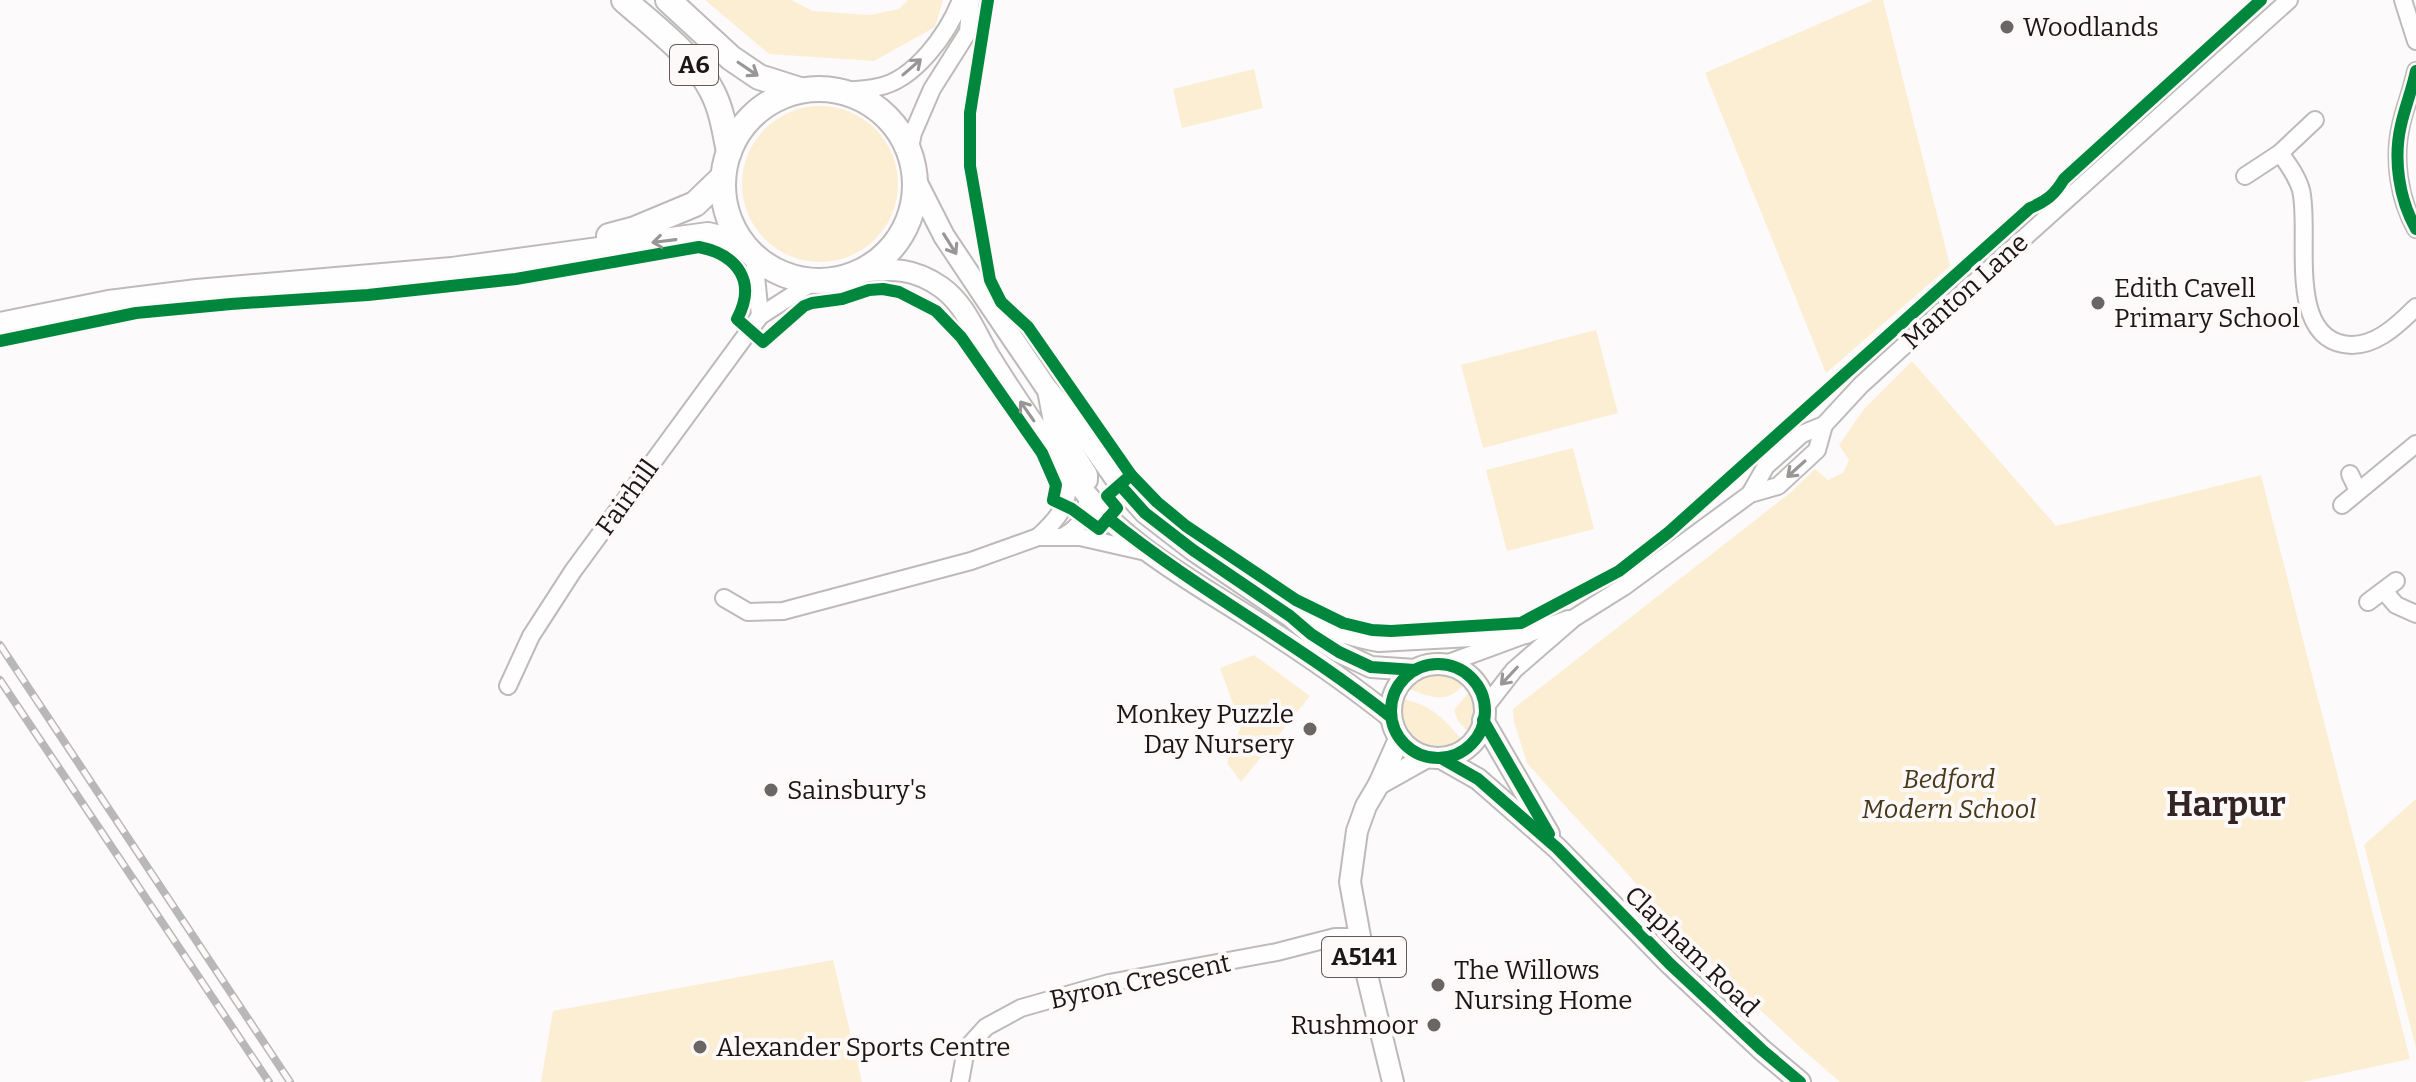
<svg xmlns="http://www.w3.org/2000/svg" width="2416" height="1082" viewBox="0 0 2416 1082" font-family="Bitter,serif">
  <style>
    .green { fill: #fceed3 }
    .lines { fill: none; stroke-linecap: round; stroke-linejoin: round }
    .minor-casing { stroke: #bebaba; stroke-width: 20 }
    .major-casing { stroke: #bebaba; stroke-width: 24 }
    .highway-casing { stroke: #bebaba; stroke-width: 28 }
    .minor { stroke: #fffefe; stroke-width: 16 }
    .major { stroke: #fffefe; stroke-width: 20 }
    .highway { stroke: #fffefe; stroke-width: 24 }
    .rail-casing { stroke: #b9b8b8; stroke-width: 8 }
    .rail { stroke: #fdf9f9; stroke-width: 5; stroke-dasharray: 15; stroke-linecap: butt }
    .cycleway-casing { stroke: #fdf9f9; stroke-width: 17 }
    .cycleway { stroke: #00873e; stroke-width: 12 }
    .oneway { stroke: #999696 }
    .poi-dot { fill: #6b6666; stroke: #fdf9f9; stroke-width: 3 }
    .labels { text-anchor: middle; stroke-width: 8; stroke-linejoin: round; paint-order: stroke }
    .shield { fill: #fdf9f9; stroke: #605a5a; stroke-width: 2 }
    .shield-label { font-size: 24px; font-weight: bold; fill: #1d1616 }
    .poi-label { font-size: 26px; fill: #1d1616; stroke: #fdf9f9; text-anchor: start }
    .street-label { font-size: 26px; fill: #1d1616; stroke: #fdf9f9 }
    .park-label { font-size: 26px; font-style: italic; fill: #473817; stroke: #fdf9f9 }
    .district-label { font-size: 34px; font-weight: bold; fill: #342525; stroke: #fdf9f9 }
  </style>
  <rect width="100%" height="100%" fill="#fcfafa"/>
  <g class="green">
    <polygon points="705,0 791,0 813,11 870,15 899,9 908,0 943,0 935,27 874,61 769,54"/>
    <polygon points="1874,0 1883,0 1950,266 1826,373 1705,73"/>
    <polygon points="1254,69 1263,108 1182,128 1173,89"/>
    <circle cx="820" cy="184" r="78"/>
    <polygon points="1596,330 1618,413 1483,448 1461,365"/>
    <polygon points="1912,361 2056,526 2261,475 2410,1059 2302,1082 1840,1082 1803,1050 1683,938 1618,863 1566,807 1527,763 1514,722 1513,709 1790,493 1815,469 1828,480 1843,473 1849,460 1839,445 1864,409"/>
    <polygon points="1573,448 1594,529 1507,551 1486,470"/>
    <polygon points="1254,655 1310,696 1241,782 1227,763 1241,726 1220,668"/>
    <path d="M1442,674L1455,678L1464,685C1445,704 1433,698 1409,689L1428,675Z"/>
    <path d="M1470,691C1478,706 1478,719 1469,733L1458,721L1454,710Z"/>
    <path d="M1404,699C1434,707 1444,719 1463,741C1458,744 1451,748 1445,749C1416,755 1397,724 1404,699Z"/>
    <polygon points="2416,799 2416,1048 2364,845"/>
    <polygon points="833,960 862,1082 541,1082 553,1011"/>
  </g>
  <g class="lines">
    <g class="minor-casing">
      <g id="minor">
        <polyline points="2403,0 2416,41"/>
        <path d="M2416,71C2412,90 2405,107 2401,125C2393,159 2399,199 2416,229"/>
        <path d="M841,91C853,90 866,90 878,87C915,80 948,33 961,0"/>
        <polyline points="909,152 913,133 932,89 968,32 971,0"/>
        <path d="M2280,153C2288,164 2297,176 2301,190C2311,230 2286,333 2343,344C2372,350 2397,326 2416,307"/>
        <polyline points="2245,176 2280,153 2315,120"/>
        <polyline points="754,256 760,316"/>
        <polyline points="2350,474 2358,491"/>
        <polyline points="1750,494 1766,466 1802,434 1824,425 1861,385 1896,353 2289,0"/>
        <polyline points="2342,505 2416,444"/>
        <path d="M1064,536C1081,526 1086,516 1088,496"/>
        <path d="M1038,537C1062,515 1073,501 1065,466"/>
        <polyline points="2384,591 2396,605 2416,614"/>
        <polyline points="724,598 748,612 783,611 971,561 1038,537 1080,537 1146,552"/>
        <polyline points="2368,602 2396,581"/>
        <polyline points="1443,665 1568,619"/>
        <polyline points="508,686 531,636 573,571 760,316 813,282"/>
        <polyline points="1486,706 1514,670 1574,618 1625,586 1750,494 1778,486 1817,450 1824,425"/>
        <polyline points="960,1082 966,1049 986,1027 1021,1008 1109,983 1277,952 1335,937 1361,937"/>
      </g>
    </g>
    <g class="major-casing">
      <g id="major">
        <polyline points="915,179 944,236 990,305 1047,389 1074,420 1120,485 1145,513 1193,550 1290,616 1311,634 1339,652 1371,667 1415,670"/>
        <path d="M860,272C892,268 914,268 941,287C965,304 975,332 989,356C1017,401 1054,455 1087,495C1129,546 1192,581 1247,616C1296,647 1345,680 1391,717"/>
        <polyline points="1048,390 1054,422 1087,475 1087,480"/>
        <path d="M1298,618C1325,626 1351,637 1379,641L1526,633"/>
        <circle cx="1438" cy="711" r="47"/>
        <polyline points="1483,720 1549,834"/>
        <polyline points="1441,758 1478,779 1557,848 1670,964 1762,1050 1800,1082"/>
        <polyline points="1379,784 1427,757"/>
        <polyline points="1393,1082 1367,975 1350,882 1357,831 1366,806 1379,784 1399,739"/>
      </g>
    </g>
    <g class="highway-casing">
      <g id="highway">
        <path d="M624,0C652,25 696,58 712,91C722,110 725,132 729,152"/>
        <polyline points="668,0 731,58 759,77 800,90"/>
        <circle cx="819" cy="185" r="96"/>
        <polyline points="609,236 635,229 695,204 722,178"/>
        <polyline points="0,325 109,303 197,292 452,270 708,235 741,243"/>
      </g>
    </g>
    <use href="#minor" class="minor"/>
    <use href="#major" class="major"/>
    <use href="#highway" class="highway"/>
    <g class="rail-casing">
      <g id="rail">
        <polyline points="0,645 290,1082"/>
        <polyline points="0,680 269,1082"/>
      </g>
    </g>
    <use href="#rail" class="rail"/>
    <g class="cycleway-casing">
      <g id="cycleway">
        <path d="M988,0L970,113V166L990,280L1001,302L1028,327L1131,475L1157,502L1186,526L1296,600L1343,623L1372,630L1391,631L1521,623L1619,571L1669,532L2030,208C2047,201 2055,194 2064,179L2261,0"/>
        <path d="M2416,71C2412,90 2405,107 2401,125C2393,159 2399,199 2416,229"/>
        <path d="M0,341L136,313L231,304L368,295L516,279L699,247C738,255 757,282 737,319L763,342L804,306L812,303L842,299L869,290L883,289L899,292L936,311L961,337L1042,453L1056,485L1053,500L1072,509L1099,529L1117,508L1107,496L1131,475"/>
        <polyline points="1120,485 1145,513 1193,550 1290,616 1311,634 1339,652 1371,667 1415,670"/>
        <path d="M1108,518C1198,591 1300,644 1391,717"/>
        <circle cx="1438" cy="711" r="47"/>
        <polyline points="1483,720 1549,834"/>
        <polyline points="1441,758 1478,779 1557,848 1670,964 1762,1050 1800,1082"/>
      </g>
    </g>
    <use href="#cycleway" class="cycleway"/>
  </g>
  <defs><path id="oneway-shaft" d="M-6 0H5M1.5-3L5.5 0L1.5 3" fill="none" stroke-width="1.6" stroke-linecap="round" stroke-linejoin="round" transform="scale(2)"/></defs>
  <g class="oneway">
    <use href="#oneway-shaft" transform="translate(912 67) rotate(-41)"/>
    <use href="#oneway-shaft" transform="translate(748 69) rotate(34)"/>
    <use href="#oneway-shaft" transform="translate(664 241) rotate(173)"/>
    <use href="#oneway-shaft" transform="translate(950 244) rotate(58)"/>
    <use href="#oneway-shaft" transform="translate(1027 411) rotate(-125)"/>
    <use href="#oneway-shaft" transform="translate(1796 469) rotate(138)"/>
    <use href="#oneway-shaft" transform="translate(1509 676) rotate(133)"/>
  </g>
  <g class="poi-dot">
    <circle cx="2007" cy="27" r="8"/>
    <circle cx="2098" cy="303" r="8"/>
    <circle cx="1310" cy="729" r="8"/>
    <circle cx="771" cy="790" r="8"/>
    <circle cx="1438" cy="985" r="8"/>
    <circle cx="1434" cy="1025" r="8"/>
    <circle cx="700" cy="1047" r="8"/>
  </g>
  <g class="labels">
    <g class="shield">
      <rect x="670" y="45" width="48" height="40" rx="6"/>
      <rect x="1322" y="937" width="84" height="40" rx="6"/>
    </g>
    <g class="shield-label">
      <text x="694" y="73">A6</text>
      <text x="1364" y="965">A5141</text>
    </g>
    <g class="poi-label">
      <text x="2023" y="36">Woodlands</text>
      <text x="2114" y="297">Edith Cavell<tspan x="2114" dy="30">Primary School</tspan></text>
      <text x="1294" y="723" text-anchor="end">Monkey Puzzle<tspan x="1294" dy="30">Day Nursery</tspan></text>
      <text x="787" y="799">Sainsbury's</text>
      <text x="1454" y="979">The Willows<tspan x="1454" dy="30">Nursing Home</tspan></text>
      <text x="1418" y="1034" text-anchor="end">Rushmoor</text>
      <text x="716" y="1056">Alexander Sports Centre</text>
    </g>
    <g class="street-label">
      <text transform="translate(1965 291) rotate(-42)" y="9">Manton Lane</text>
      <text transform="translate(627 497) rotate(-54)" y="9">Fairhill</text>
      <text transform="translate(1692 951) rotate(44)" y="9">Clapham Road</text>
      <text transform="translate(1140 981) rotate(-12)" y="9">Byron Crescent</text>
    </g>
    <g class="park-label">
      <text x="1949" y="788">Bedford<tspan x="1949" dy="30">Modern School</tspan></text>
    </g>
    <g class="district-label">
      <text x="2226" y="816">Harpur</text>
    </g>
  </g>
</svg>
